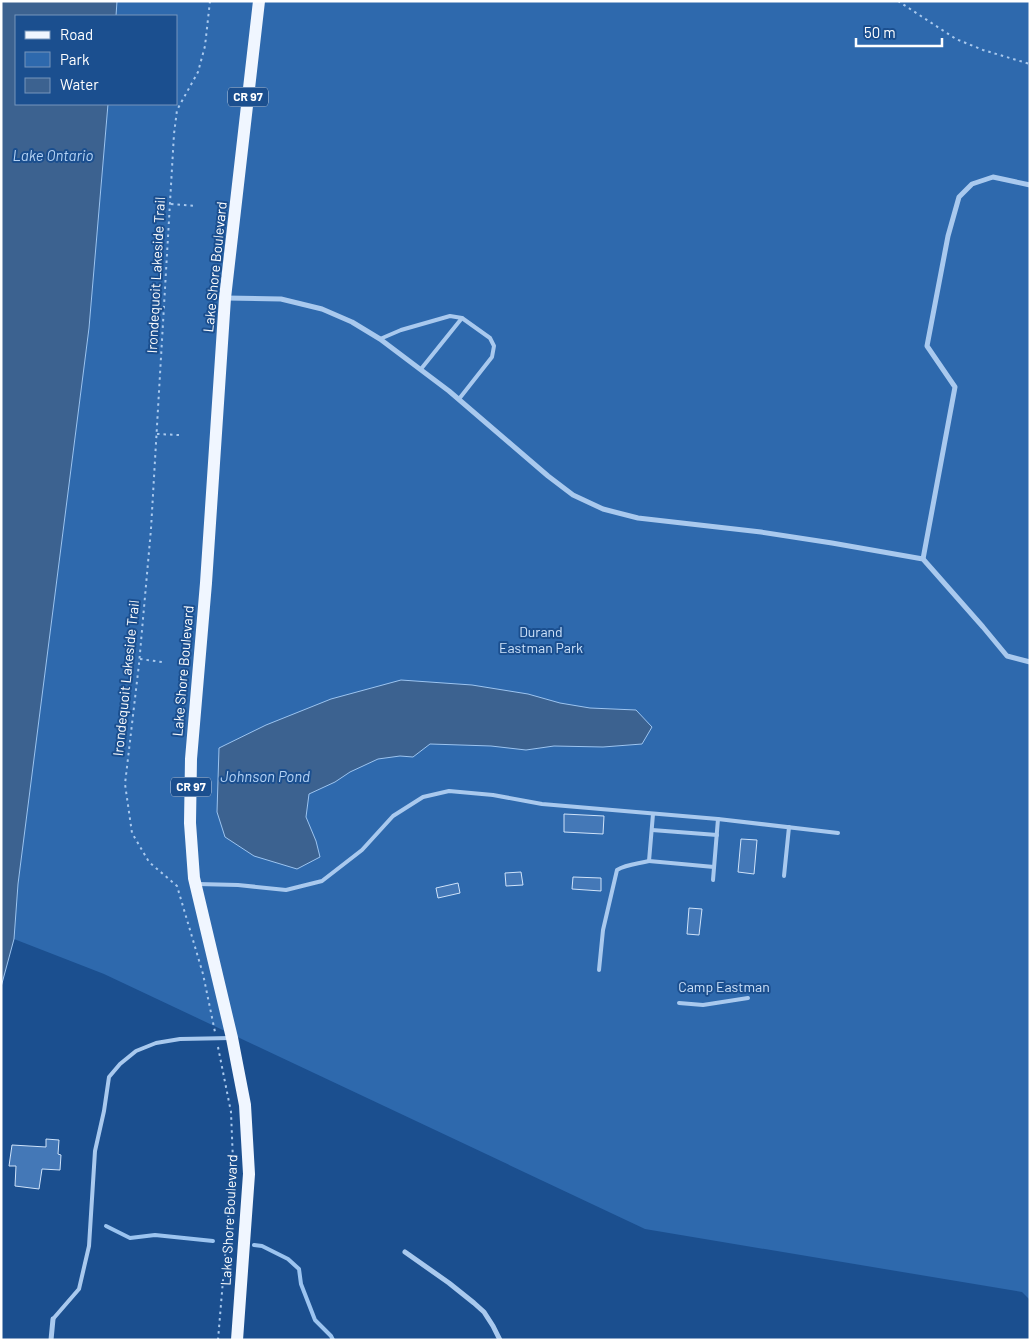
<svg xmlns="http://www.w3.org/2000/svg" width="1031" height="1341" viewBox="0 0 1031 1341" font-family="Barlow,sans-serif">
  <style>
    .green { fill: #2e69ad }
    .water { fill: #3c6290; stroke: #9cc4f0 }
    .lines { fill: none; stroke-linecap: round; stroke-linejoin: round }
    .stream { stroke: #9cc4f0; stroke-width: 4 }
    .building { fill: #4478b7; stroke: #cfe3fa }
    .path { stroke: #a9c9ee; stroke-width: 2; stroke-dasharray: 2.5 4; stroke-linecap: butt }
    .lane { stroke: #a9c9ee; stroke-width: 4 }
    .street { stroke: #a9c9ee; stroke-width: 5 }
    .primary { stroke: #f0f6ff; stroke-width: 12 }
    .labels { text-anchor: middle; stroke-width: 4; stroke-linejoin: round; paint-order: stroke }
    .shield { fill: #1b4f8f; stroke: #bbcadd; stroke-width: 1 }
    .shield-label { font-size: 12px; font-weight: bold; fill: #fff }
    .street-label { font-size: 14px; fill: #fff; stroke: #1b4f8f }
    .park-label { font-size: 14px; fill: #cfe3fa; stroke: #1b4f8f }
    .water-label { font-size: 15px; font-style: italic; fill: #b5d3f5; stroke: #1b4f8f }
  </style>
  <rect width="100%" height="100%" fill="#1b4f8f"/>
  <polygon class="green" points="117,1 1030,1 1030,1300 1022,1292 645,1229 104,974 14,939 18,884 89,328 108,104 176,104 176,16 116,16"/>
  <g class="water">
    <polygon points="1,1 117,1 116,16 16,16 16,104 108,104 89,328 18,884 14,939 1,987"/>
    <polygon points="401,680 472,685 528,694 560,703 590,708 636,710 652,727 642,744 603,747 554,746 526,750 491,746 430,744 413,757 400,756 378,759 350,772 335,782 309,794 306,817 316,841 320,857 297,869 254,856 225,837 217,812 219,748 266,725 331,699"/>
  </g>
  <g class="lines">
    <g class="stream">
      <polyline points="106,1226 130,1238 155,1235 213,1241"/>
      <polyline points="254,1245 262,1246 288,1259 299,1269 301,1284 315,1320 331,1336 333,1340"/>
    </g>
  </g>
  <g class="building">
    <polygon points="564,814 604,816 603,834 564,832"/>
    <polygon points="741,839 757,840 754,874 738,872"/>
    <polygon points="521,872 523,885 506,886 505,873"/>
    <polygon points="573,877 601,878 601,891 572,889"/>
    <polygon points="458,883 460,893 438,898 436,888"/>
    <polygon points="689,908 702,909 699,935 687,934"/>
    <polygon points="46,1139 59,1140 58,1154 61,1155 60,1170 42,1169 39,1189 15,1186 16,1166 9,1166 12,1145 46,1147"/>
  </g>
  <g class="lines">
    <g class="path">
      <polyline points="210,1 205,46 198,72 177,110 174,134 151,529 139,664 125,784 132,833 149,862 177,886 203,974 215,1032"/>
      <polyline points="898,1 956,39 983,50 1030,64"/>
      <polyline points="171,204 196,206"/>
      <polyline points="157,434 179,435"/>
      <polyline points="140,659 162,662"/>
      <polyline points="218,1047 231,1112 233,1161 218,1340"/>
    </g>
    <g class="lane">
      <polyline points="380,339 401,330 450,316 462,318 490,338 494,346 492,357 459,399"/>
      <polyline points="421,369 462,318"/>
      <polyline points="653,814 649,861 714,867"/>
      <polyline points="652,830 717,835"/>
      <polyline points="784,876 789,827"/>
      <polyline points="713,880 718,819"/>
      <polyline points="198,884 238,885 286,890 322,881 362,850 393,816 423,797 449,791 493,795 542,804 718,819 838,833"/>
      <path d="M599,970L603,930L617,870C627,864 638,864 649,861"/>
      <polyline points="679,1003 703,1005 748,998"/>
      <polyline points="53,1319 79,1289 89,1246 95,1151 104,1111 109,1077 120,1064 136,1051 156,1043 180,1039 231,1038"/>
    </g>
    <g class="street">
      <polyline points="226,298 281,299 322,309 352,322 380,339 449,391 548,476 573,495 603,509 638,518 761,532 832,543 923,559 983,627 1007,656 1030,662"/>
      <polyline points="923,559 955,387 927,346 948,236 959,197 972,184 993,177 1030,185"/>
      <polyline points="405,1252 449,1283 474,1303 484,1312 493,1326 500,1340"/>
      <polyline points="51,1340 53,1319"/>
    </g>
    <polyline class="primary" points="237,1340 249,1174 245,1105 232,1038 194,878 190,823 191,759 206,583 225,298 259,1"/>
  </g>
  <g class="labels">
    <g class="shield">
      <rect x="228" y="87.5" width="40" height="19" rx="4"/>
      <rect x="171" y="777.5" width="40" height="19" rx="4"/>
    </g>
    <g class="shield-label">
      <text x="248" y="101">CR 97</text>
      <text x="191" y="791">CR 97</text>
    </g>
    <g class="street-label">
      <text transform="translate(215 267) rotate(-84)" y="5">Lake Shore Boulevard</text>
      <text transform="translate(156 275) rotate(-87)" y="5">Irondequoit Lakeside Trail</text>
      <text transform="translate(183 671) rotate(-85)" y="5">Lake Shore Boulevard</text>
      <text transform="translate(126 678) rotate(-84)" y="5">Irondequoit Lakeside Trail</text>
      <text transform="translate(229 1220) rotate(-87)" y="5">Lake Shore Boulevard</text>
    </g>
    <g class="park-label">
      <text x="541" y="637">Durand<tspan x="541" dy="16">Eastman Park</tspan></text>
      <text x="724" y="992">Camp Eastman</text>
    </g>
    <g class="water-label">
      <text x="53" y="161">Lake Ontario</text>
      <text x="265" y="782">Johnson Pond</text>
    </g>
  </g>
  <rect width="1031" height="1341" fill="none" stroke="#ffffff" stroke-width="5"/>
  <rect x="15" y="15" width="162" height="90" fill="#1b4f8f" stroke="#7695bc"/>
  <rect x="25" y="31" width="25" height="8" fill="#f0f6ff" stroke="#7695bc"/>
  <text x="60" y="40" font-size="15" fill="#ffffff">Road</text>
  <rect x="25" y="52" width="25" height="15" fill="#2e69ad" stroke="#7695bc"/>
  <text x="60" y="65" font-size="15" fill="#ffffff">Park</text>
  <rect x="25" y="78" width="25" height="15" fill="#3c6290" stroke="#7695bc"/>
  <text x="60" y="90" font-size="15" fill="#ffffff">Water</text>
  <path d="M856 38v8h86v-8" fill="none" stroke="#ffffff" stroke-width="2.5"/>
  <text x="864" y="38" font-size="15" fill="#ffffff" stroke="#1b4f8f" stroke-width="4" paint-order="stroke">50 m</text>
</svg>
